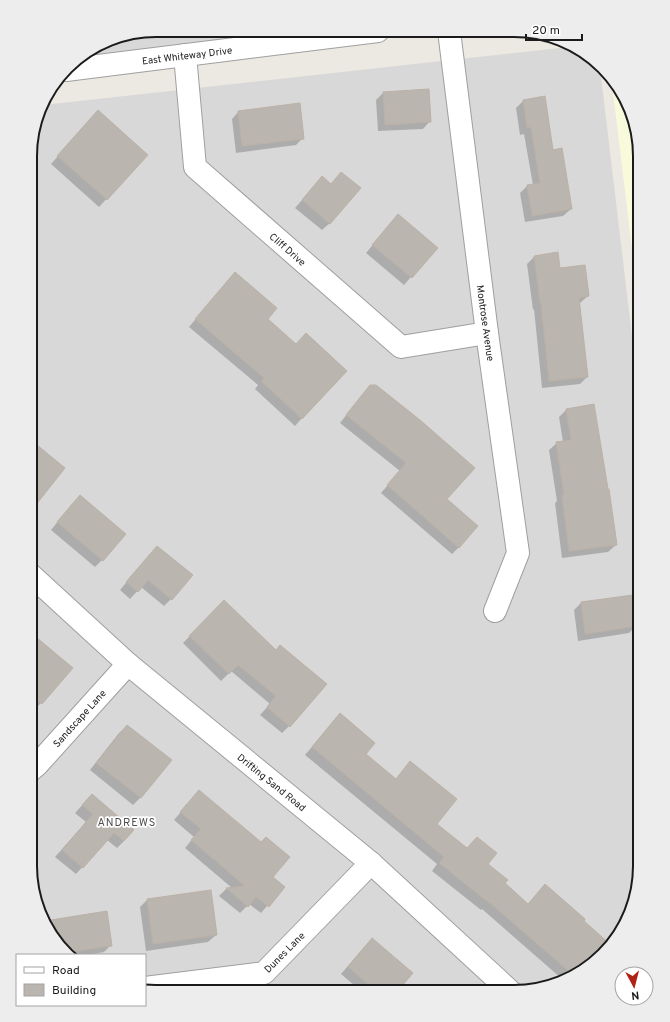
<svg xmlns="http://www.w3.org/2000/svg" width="670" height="1022" viewBox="0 0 670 1022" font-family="Overpass,sans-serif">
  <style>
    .residential { fill: #d9d8d8 }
    .education { fill: #f8fbdb }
    .shadow { fill: #0003 }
    .building { fill: #bbb5af; stroke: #bbb1a6 }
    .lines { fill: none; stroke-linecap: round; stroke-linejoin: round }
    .minor-casing { stroke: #9f9f9f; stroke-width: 24 }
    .minor { stroke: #fff; stroke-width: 22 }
    .labels { text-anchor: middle; stroke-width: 3.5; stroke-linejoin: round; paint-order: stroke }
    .street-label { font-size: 10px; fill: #1b1b1b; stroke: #fff }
    .neighbourhood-label { font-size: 11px; letter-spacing: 1px; fill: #4e4e4e; stroke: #fff }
    .rim { fill: none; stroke: #1b1b1b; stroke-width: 2 }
  </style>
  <rect width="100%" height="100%" fill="#ebe9e1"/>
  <g class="residential">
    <polygon points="156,30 318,30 74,61 115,37"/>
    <polygon points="569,47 590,56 600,68 640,403 640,874 630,914 614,942 562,982 514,992 145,991 145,955 71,955 40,914 30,866 31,140 43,105"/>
  </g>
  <polygon class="education" points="612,84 630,108 640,156 640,315"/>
  <g class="shadow">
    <polygon points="383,93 430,121 423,129 378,131 376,100"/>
    <polygon points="523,101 553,151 571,209 563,216 525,222 520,193 527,186 533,185 524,134 520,135 516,108"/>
    <polygon points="239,111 303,138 296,145 236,153 232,119"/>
    <polygon points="91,119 147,155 99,207 51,164"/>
    <polygon points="315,185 331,185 330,223 322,230 295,208"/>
    <polygon points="391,223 436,248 404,285 366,253"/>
    <polygon points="557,253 559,269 588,296 580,303 579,303 587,377 580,384 542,388 534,309 533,310 527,264 534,257"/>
    <polygon points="228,281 266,320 302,418 295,426 255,389 258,385 189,327"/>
    <polygon points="363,394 445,499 459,547 452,554 381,493 400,471 340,423"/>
    <polygon points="594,406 616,545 608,552 562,558 555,503 557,501 549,450 557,443 563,442 559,417 566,410"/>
    <polygon points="31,441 64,468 38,500 31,507"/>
    <polygon points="73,503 102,560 95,567 51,530"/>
    <polygon points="150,554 171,599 164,606 141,587 130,599 120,590"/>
    <polygon points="632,596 636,626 629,633 578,641 574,610 581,603"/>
    <polygon points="224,601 275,651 289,726 282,733 260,715 270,704 231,671 221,681 183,643"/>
    <polygon points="30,633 41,703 34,710 30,707"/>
    <polygon points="333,722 364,754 395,780 410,763 435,824 467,849 477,838 486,864 504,883 528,904 582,921 610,945 563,981 561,979 562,979 482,909 481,910 432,871 437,864 305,755"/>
    <polygon points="127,726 170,760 140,798 133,805 90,770 119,733"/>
    <polygon points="192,799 272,877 284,887 261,913 249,904 240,913 219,896 226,889 232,888 185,848 194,837 174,820"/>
    <polygon points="85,802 124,841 117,848 107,840 76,874 55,857 86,822 75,813"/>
    <polygon points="147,900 216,935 208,942 146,951 140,907"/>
    <polygon points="52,921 111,945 104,952 88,955 71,955 48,925"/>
    <polygon points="365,946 396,992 362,992 341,974"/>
  </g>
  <g class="building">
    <polygon points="429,89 431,122 385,125 383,92"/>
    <polygon points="545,96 553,150 562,148 572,209 532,216 527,185 540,183 531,127 527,128 523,100"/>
    <polygon points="300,103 304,139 242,146 238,111"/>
    <polygon points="98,110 148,155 107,200 57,156"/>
    <polygon points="341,172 361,188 330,224 302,200 322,176 331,184"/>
    <polygon points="398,214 438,248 412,278 372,245"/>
    <polygon points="558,252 560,268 585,265 589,296 579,298 588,377 549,381 541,303 540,303 534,256"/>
    <polygon points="235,272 277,308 268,319 296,344 306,333 347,371 302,419 261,381 264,378 195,319"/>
    <polygon points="370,385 376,385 420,420 475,468 447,499 478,526 459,548 387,485 406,463 346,415"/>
    <polygon points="594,404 608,489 609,489 617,545 569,551 562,495 564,495 556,442 571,440 566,409"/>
    <polygon points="31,440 65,468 31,511"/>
    <polygon points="80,495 126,534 103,561 57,522"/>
    <polygon points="157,546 193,575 172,600 148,580 138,592 126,582"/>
    <polygon points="633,595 638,626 585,634 581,602"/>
    <polygon points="224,600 276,650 280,645 327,684 290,727 267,707 276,696 238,665 229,674 189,636"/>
    <polygon points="30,632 73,668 42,704 30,694"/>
    <polygon points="340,713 375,743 366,754 396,779 410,761 457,799 437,824 467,848 477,837 497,853 488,864 508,880 505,883 528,904 545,884 585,919 584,921 611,945 572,974 490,903 489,903 439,863 444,857 312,747"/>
    <polygon points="127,725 172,760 141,798 96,763"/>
    <polygon points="199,790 261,842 266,837 290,857 273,877 285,887 269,907 256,897 248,907 226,888 245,886 191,840 201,829 180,812"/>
    <polygon points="92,794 134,830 124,841 114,833 83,868 62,850 93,814 82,805"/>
    <polygon points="211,890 217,935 153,944 147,899"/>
    <polygon points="107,911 112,946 69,952 53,931 51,920"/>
    <polygon points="372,938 413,973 397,992 377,992 348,967"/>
  </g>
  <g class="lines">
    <g class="minor-casing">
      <g id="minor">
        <polyline points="449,31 487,333 518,553 495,611"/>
        <polyline points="185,55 195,167 401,347 487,333"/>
        <polyline points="66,70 378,31"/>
        <polyline points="30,574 128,664 371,863 511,992"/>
        <polyline points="30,771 37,765 128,664"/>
        <polyline points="145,988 264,973 371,863"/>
      </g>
    </g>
    <use href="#minor" class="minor"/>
  </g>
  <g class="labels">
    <g class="street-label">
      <text transform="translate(187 55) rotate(-7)" y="4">East Whiteway Drive</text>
      <text transform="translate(288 249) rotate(41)" y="4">Cliff Drive</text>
      <text transform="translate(486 323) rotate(82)" y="4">Montrose Avenue</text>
      <text transform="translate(79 718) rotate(-48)" y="4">Sandscape Lane</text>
      <text transform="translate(272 782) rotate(39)" y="4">Drifting Sand Road</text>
      <text transform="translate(284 952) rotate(-45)" y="4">Dunes Lane</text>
    </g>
    <g class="neighbourhood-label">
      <text x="127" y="826">ANDREWS</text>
    </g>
  </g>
  <path d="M0 0H670V1022H0ZM156 37H514A119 119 0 0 1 633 156V866A119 119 0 0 1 514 985H156A119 119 0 0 1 37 866V156A119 119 0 0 1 156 37Z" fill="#ededed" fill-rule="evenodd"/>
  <path class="rim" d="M156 37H514A119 119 0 0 1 633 156V866A119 119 0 0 1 514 985H156A119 119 0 0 1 37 866V156A119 119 0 0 1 156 37Z"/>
  <rect x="16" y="954" width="130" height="52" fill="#ffffff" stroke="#a4a4a4"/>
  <rect x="24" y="967" width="20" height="6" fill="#ffffff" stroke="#a4a4a4"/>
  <text x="52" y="974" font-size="12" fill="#1b1b1b">Road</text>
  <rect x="24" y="984" width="20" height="12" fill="#bbb5af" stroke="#a4a4a4"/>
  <text x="52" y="994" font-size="12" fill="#1b1b1b">Building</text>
  <g transform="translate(634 986) rotate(173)"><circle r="19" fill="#ffffff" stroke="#a4a4a4"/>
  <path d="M0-3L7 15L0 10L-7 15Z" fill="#b02216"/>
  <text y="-6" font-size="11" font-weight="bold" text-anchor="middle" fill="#1b1b1b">N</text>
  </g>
  <path d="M526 34v6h56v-6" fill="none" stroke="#1b1b1b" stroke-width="2"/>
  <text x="532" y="34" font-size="12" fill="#1b1b1b" stroke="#ffffff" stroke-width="3" paint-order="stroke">20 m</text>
</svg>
